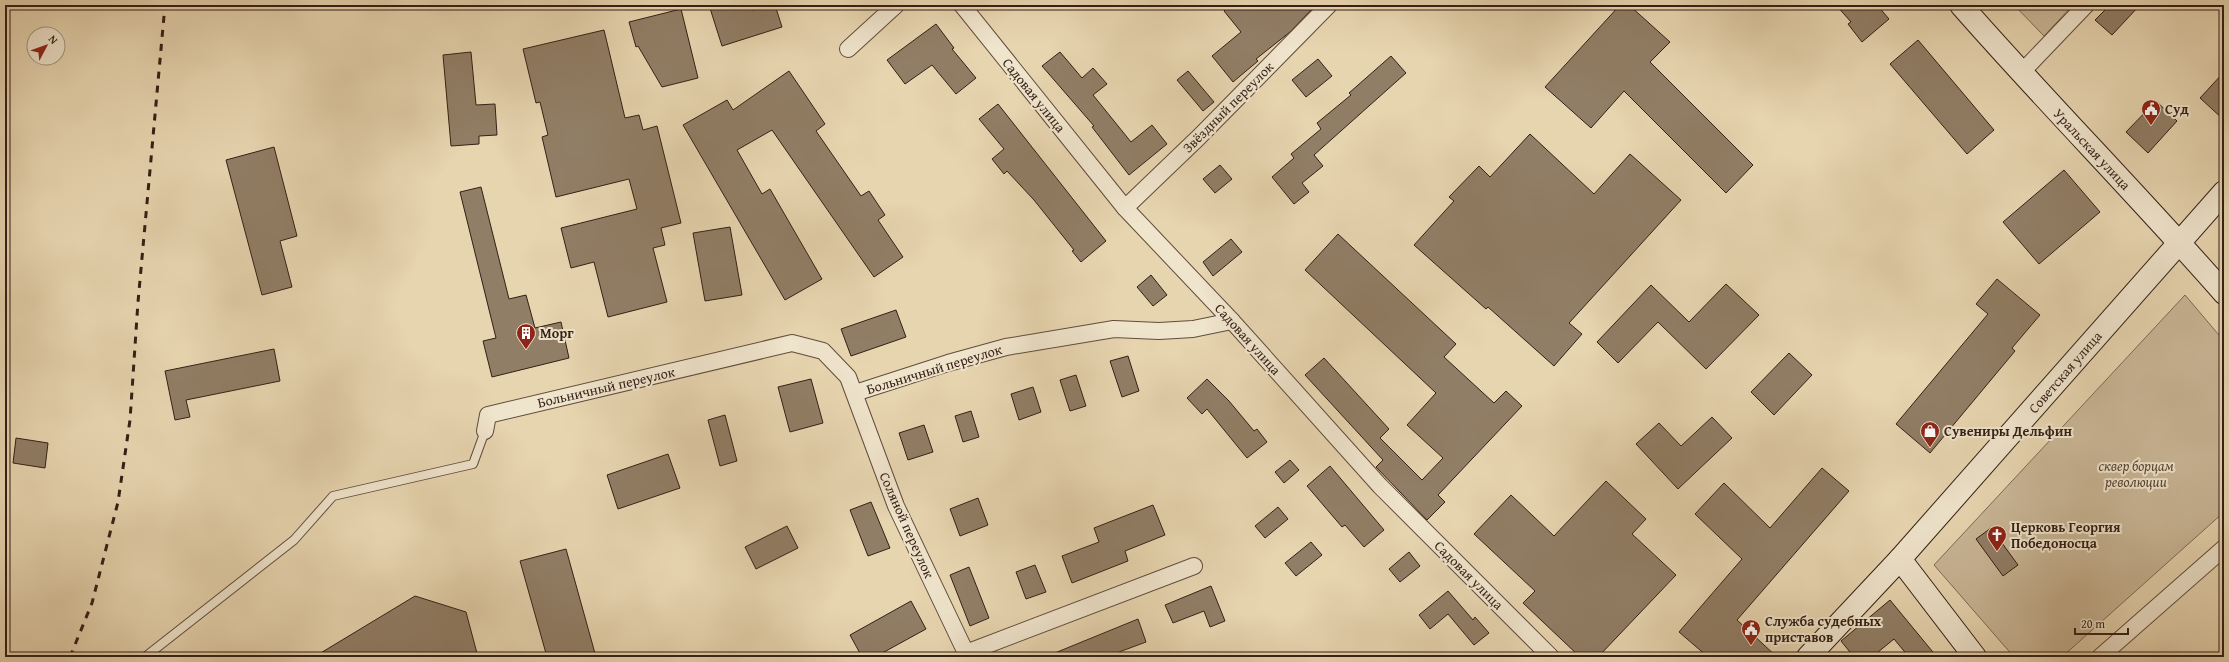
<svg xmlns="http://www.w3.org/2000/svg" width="2229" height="662" viewBox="0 0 2229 662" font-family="'Gentium Book Plus',serif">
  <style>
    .green { fill: #c9b696; stroke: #7e6a56 }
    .building { fill: #917e66; stroke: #341f15 }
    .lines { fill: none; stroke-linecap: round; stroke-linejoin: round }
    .lane-casing { stroke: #614c3c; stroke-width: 10 }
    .street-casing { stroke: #614c3c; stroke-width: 18 }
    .secondary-casing { stroke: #341f15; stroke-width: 24 }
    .lane { stroke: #efe4cc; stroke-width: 8 }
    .street { stroke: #efe4cc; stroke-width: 16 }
    .secondary { stroke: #efe4cc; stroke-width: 22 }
    .rail { stroke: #341f15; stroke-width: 3; stroke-dasharray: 7 7; stroke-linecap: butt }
    .labels { text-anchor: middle; stroke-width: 4; stroke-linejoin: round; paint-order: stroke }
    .street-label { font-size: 14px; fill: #341f15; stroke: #efe4cc }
    .poi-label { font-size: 14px; font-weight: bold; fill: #341f15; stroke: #efe4cc; text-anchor: start }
    .park-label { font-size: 14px; font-style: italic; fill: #594535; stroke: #efe4cc }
  </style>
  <rect width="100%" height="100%" fill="#e7d5b0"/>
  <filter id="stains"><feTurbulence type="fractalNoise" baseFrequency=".005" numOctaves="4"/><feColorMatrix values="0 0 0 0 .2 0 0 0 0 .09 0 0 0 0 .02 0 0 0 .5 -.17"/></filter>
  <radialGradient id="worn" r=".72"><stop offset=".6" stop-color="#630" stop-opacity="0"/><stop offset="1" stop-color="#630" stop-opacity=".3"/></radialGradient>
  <g class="green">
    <polygon points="2014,5 2073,5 2044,36"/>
    <polygon points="2185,295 2224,341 2224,512 2062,657 2014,657 1934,565"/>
  </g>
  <g class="building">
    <polygon points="709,5 750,5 752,10 775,5 782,27 722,46"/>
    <polygon points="1231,5 1316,5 1290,32 1256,59 1258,61 1233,82 1212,56 1241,32 1224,11"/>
    <polygon points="1620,5 1629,5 1670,42 1650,62 1753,165 1726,193 1624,91 1591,128 1545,87"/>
    <polygon points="1836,5 1877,5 1889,19 1862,42 1848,24 1851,22"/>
    <polygon points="2110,5 2140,5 2112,35 2095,20"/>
    <polygon points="681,9 698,78 662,87 638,46 636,47 629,22"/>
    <polygon points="936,24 954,48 952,49 976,78 956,94 932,65 905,84 887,60"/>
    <polygon points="604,30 625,118 639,115 643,130 657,126 681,223 661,228 665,245 653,248 667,302 608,317 594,262 571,268 561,228 637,209 629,179 556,197 542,137 548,135 540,102 536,103 523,49"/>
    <polygon points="1918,40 1994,130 1967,154 1890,64"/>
    <polygon points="471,52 476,105 495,104 497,135 479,136 479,144 451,146 443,55"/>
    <polygon points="1060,52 1082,78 1093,68 1107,84 1093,95 1131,142 1152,125 1167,144 1129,175 1092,127 1094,126 1042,66"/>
    <polygon points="1391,56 1406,73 1314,155 1323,166 1302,183 1309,192 1294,204 1272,177 1294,158 1291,154 1321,129 1317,123 1351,95 1349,93"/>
    <polygon points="1318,59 1332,76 1306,97 1292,80"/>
    <polygon points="789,71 825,124 816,131 861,196 869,191 885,215 878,220 903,257 874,277 772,130 737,150 762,194 770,189 822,279 785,300 683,125 727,100 733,110"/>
    <polygon points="1188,71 1214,102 1203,111 1177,80"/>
    <polygon points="2224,72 2224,120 2200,98"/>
    <polygon points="2156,101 2177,121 2148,153 2126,132"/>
    <polygon points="998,104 1106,241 1081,262 1072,251 1074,250 1034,200 1007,171 1004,174 992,159 1004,149 979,119"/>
    <polygon points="1530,134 1594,194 1630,154 1681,200 1569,323 1582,334 1554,366 1488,307 1486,309 1414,245 1454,201 1449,197 1479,166 1490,177"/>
    <polygon points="274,147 297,236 280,241 292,287 262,295 226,160"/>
    <polygon points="1220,165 1232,179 1215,193 1203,179"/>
    <polygon points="2064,170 2100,212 2039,264 2003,222"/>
    <polygon points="481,187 509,299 526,295 535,328 561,322 569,358 492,377 483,341 496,338 460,192"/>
    <polygon points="730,227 742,295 705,301 693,233"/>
    <polygon points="1338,234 1456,344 1444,357 1494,403 1506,391 1522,406 1438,495 1445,502 1427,520 1376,467 1383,460 1305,375 1324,358 1389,429 1380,438 1422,480 1443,458 1407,425 1436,393 1305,270"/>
    <polygon points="1231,239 1242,252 1213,276 1203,262"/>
    <polygon points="1151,275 1167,295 1153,306 1137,287"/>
    <polygon points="1997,279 2040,315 2012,348 2015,351 1930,453 1896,424 1988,314 1976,304"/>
    <polygon points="1726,284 1759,315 1706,369 1658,322 1618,363 1597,342 1651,285 1689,322"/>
    <polygon points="896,310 906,337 851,356 841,329"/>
    <polygon points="274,349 280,381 186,400 190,417 175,420 165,371"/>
    <polygon points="1789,353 1812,375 1774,415 1751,392"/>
    <polygon points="1128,356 1139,391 1122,397 1110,361"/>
    <polygon points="1076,375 1086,406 1070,411 1060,380"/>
    <polygon points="811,379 823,423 790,432 778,387"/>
    <polygon points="1207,379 1229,401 1254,431 1257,429 1267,442 1247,458 1207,409 1202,414 1187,398"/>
    <polygon points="1033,387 1041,412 1019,420 1011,394"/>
    <polygon points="971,411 979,437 963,442 955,416"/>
    <polygon points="725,415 737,461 720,466 708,420"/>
    <polygon points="1712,417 1732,438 1678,489 1636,444 1659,423 1681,446"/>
    <polygon points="924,425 933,452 908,460 899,433"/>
    <polygon points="16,438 48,443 45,468 13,463"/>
    <polygon points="668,454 680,488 618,509 607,475"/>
    <polygon points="1290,460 1299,470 1284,483 1275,472"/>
    <polygon points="1330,466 1384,530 1364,547 1345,525 1342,527 1307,486"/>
    <polygon points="1822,468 1849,491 1737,620 1777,657 1708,657 1679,632 1742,559 1695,514 1724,483 1770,528"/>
    <polygon points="1606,481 1646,519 1632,534 1676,575 1598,657 1580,657 1523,603 1535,591 1474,534 1511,495 1554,536"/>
    <polygon points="978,498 988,525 960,536 950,509"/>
    <polygon points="871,502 890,548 868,556 850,510"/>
    <polygon points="1153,505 1165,535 1125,551 1128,561 1072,583 1062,556 1099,542 1094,528"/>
    <polygon points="1278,507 1288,519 1265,538 1255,526"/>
    <polygon points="787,526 798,548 756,569 745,547"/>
    <polygon points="1991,528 2018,565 2003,576 1976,539"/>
    <polygon points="1311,542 1322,555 1296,576 1285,563"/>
    <polygon points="566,549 596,657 547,657 520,561"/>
    <polygon points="1409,552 1420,566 1400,582 1389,569"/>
    <polygon points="1035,565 1046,592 1026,599 1016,572"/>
    <polygon points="969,567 989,618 970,626 950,575"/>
    <polygon points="1211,586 1225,621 1210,627 1204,611 1173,623 1165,605"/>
    <polygon points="1448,591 1473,620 1475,617 1489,633 1474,645 1448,614 1430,629 1419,615"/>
    <polygon points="415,596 466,612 478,657 314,657"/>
    <polygon points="1890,600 1937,657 1909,657 1894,639 1872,657 1854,657 1841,641"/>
    <polygon points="911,601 926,629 875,657 862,657 850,635"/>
    <polygon points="1138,619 1146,642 1119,652 1121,657 1045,657"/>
  </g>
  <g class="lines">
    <g class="lane-casing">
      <polyline id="lane" points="145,657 294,540 333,496 473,464 485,431"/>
    </g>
    <g class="street-casing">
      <g id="street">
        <polyline points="962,5 1125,208 1232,321 1380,486 1551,657"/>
        <polyline points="848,49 896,5"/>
        <polyline points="2021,73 2086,5"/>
        <polyline points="1125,208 1199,137 1329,5"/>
        <polyline points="855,393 948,363 1006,347 1114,329 1159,331 1193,329 1232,321"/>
        <polyline points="485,431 488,415 792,343 823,351 848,377 896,506 966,653 1194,566"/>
        <polyline points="2100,657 2224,548"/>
      </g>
    </g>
    <g class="secondary-casing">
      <g id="secondary">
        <path d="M1961,5C2047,103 2138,195 2224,293"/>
        <polyline points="1900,559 1975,657"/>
        <polyline points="1808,657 1900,559 2224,192"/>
      </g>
    </g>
    <use href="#lane" class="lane"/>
    <use href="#street" class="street"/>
    <use href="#secondary" class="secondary"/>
    <polyline class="rail" points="70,657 92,603 118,502 130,420 138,302 165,5"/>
  </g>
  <defs>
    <g id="civic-pin" transform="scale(1)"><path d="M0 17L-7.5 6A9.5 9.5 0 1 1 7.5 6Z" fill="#8f2418" stroke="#efe4cc"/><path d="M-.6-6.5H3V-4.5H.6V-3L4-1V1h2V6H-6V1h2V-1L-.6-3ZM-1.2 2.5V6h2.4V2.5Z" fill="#fff"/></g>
    <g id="building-pin" transform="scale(1)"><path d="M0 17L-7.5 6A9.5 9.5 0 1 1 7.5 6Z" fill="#8f2418" stroke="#efe4cc"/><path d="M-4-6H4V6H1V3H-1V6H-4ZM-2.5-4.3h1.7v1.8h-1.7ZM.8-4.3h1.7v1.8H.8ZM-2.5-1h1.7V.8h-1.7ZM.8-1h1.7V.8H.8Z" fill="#fff"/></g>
    <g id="shop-pin" transform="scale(1)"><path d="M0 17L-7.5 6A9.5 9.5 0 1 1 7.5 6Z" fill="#8f2418" stroke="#efe4cc"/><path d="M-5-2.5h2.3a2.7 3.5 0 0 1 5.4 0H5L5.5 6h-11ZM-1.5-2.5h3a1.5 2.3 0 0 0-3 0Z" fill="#fff"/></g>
    <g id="church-pin" transform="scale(1)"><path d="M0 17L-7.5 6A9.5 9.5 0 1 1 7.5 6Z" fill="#8f2418" stroke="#efe4cc"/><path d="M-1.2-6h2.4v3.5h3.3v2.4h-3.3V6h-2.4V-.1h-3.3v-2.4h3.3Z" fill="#fff"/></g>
  </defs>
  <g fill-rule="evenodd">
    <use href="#civic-pin" x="2151" y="109"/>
    <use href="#building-pin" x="526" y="333"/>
    <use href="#shop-pin" x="1930" y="431"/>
    <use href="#church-pin" x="1997" y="535"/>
    <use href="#civic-pin" x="1751" y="629"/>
  </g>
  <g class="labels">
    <g class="street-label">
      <text transform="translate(1034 95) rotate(51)" y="5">Садовая улица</text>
      <text transform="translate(1228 107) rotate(-45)" y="5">Звёздный переулок</text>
      <text transform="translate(2092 149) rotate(47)" y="5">Уральская улица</text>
      <text transform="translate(1248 339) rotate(48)" y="5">Садовая улица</text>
      <text transform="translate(934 369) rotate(-17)" y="5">Больничный переулок</text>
      <text transform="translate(2065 372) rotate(-49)" y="5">Советская улица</text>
      <text transform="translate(606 387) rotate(-13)" y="5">Больничный переулок</text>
      <text transform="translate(907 525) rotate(66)" y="5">Соляной переулок</text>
      <text transform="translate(1469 575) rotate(45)" y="5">Садовая улица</text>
    </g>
    <g class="poi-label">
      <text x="2165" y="114">Суд</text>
      <text x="540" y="338">Морг</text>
      <text x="1944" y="436">Сувениры Дельфин</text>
      <text x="2011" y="532">Церковь Георгия<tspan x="2011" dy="16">Победоносца</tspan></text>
      <text x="1765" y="626">Служба судебных<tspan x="1765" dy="16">приставов</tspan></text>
    </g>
    <g class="park-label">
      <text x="2136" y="471">сквер борцам<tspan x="2136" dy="16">революции</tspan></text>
    </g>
  </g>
  <rect width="2229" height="662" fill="none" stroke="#e7d5b0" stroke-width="20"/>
  <rect x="6" y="6" width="2217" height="650" fill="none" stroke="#341f15" stroke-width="2"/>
  <rect x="10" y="10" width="2209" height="642" fill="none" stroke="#341f15"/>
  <g transform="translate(46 46) rotate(49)"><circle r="19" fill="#efe4cc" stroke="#a49583"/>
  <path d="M0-3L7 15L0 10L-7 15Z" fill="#8f2418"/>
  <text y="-6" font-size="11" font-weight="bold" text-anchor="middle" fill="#341f15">N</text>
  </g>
  <path d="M2075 628v6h53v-6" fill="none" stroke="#341f15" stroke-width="2"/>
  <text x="2081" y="628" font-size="12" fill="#341f15" stroke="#efe4cc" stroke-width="3" paint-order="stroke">20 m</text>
  <rect width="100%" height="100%" filter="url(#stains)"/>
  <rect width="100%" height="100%" fill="url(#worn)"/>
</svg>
